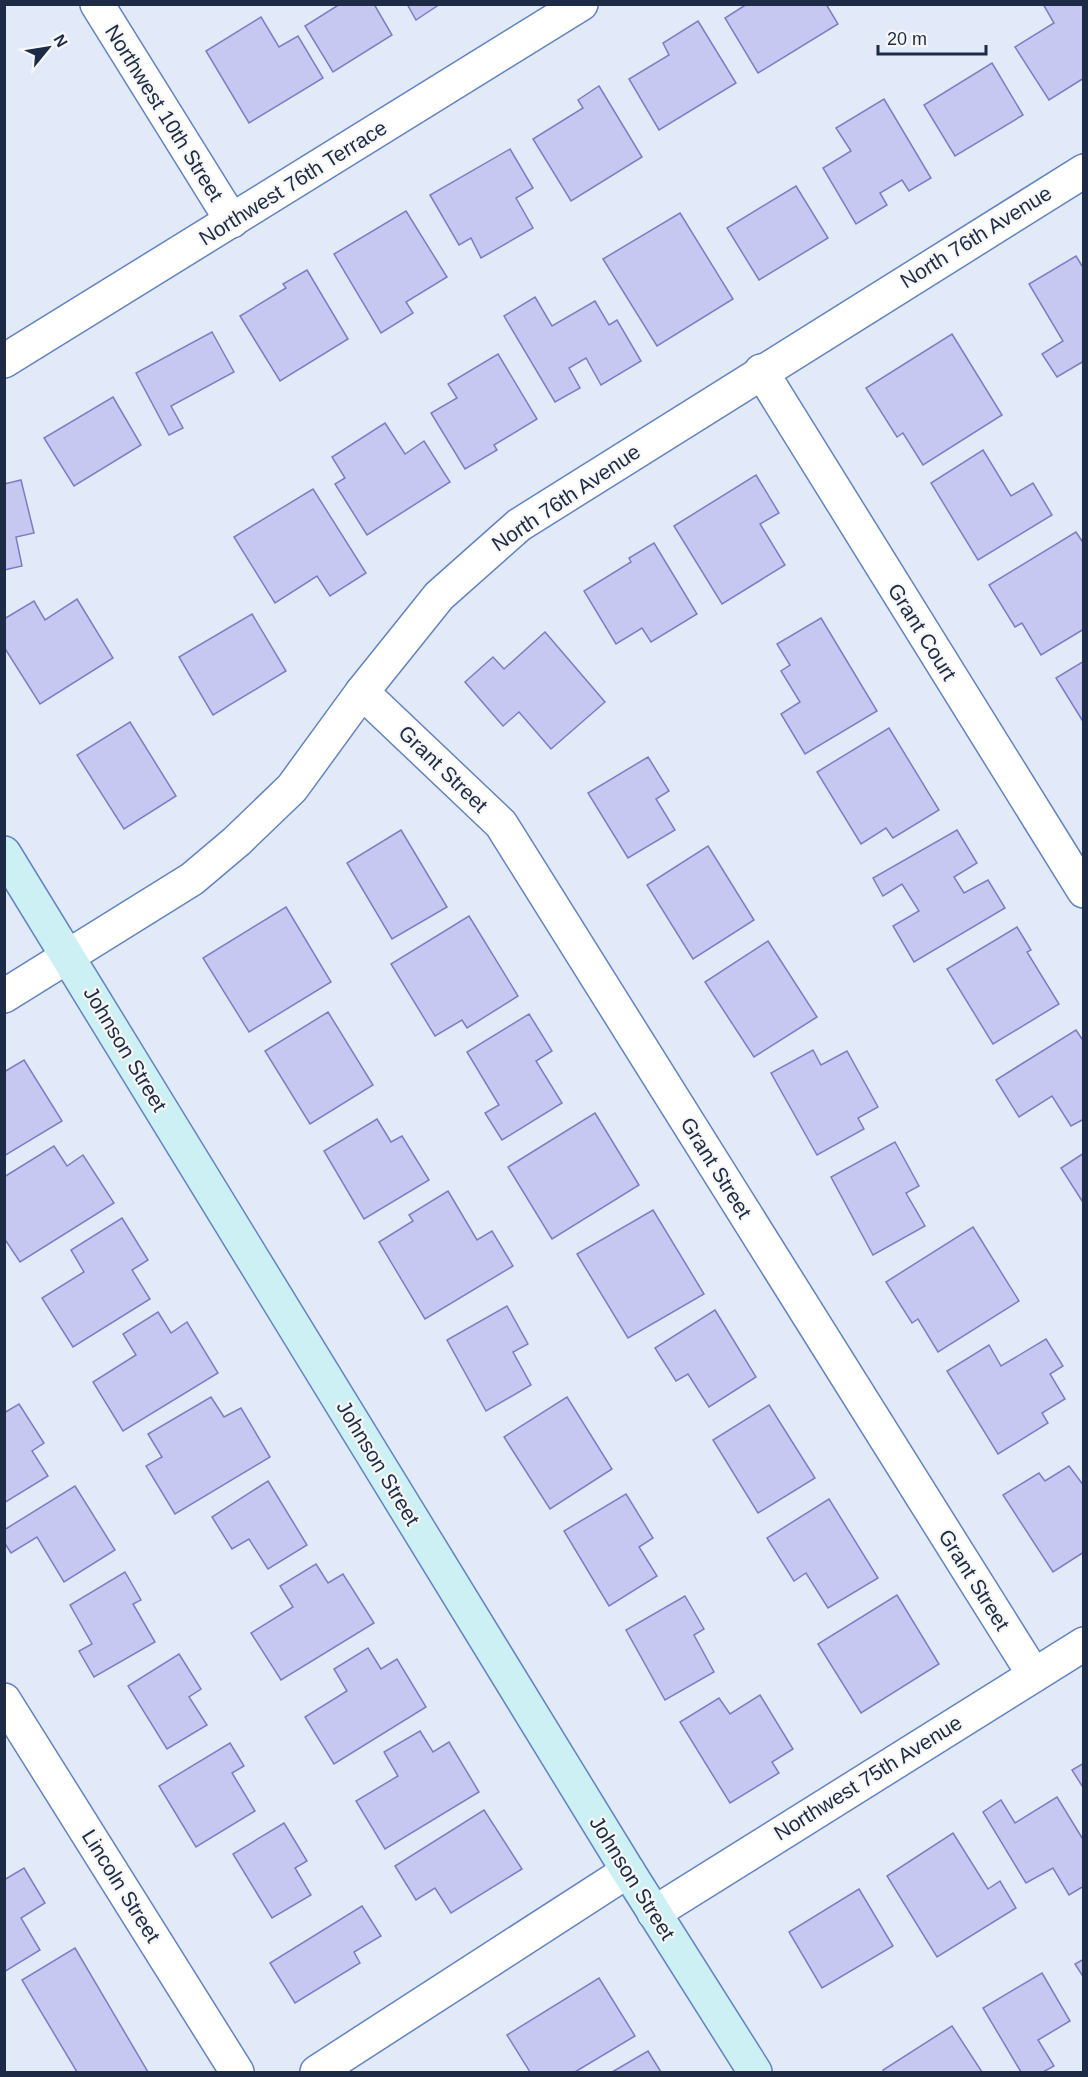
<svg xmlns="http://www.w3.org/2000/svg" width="1088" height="2077" viewBox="0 0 1088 2077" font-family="Arial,sans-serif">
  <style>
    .building { fill: #c6c8f2; stroke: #7d7dc5; stroke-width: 1.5 }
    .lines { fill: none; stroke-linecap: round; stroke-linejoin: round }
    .street-casing { stroke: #6183c5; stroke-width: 36 }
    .secondary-casing { stroke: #6183c5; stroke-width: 36 }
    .street { stroke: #fff; stroke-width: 33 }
    .secondary { stroke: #ccf0f3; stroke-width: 33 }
    .labels { text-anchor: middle; stroke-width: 4.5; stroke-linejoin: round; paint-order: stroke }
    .street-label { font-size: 21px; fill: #1d2b47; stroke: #f7f7f7 }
  </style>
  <rect width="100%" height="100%" fill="#e2eaf9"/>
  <g class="building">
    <polygon points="340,4 374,4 392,35 333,72 305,26"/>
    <polygon points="407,4 440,4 416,20"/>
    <polygon points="747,4 826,4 838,24 758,73 725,18"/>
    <polygon points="1043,4 1084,4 1084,78 1049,100 1015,47 1054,23"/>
    <polygon points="261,17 279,47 298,36 323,78 249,123 206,51"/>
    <polygon points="698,21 736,83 659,130 629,79 669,55 663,43"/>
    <polygon points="992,63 1023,115 955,156 924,105"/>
    <polygon points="599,86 642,157 571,201 533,139 583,108 578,100"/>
    <polygon points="884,99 931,178 909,191 902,180 880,193 887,205 856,224 823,168 851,151 836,128"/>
    <polygon points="510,149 533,188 516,198 533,228 481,258 471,238 459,245 430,195"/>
    <polygon points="796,186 828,238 759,280 727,228"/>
    <polygon points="406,211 447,277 406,302 413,313 381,333 334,254"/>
    <polygon points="680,213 733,299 657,346 603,259"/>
    <polygon points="1076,256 1084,269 1084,361 1057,377 1042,354 1063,341 1029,284"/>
    <polygon points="307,270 348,339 280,381 240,316 286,288 283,284"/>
    <polygon points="535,297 552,326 595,301 609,325 617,320 641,361 601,385 586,358 569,368 580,388 555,402 504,316"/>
    <polygon points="212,332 234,372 171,406 183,428 169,435 136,373"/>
    <polygon points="952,334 1002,415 923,465 903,433 897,437 866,388"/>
    <polygon points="498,354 537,419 494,445 497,450 465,469 431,413 457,398 448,384"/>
    <polygon points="113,397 141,445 74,486 44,438"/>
    <polygon points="385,423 405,454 424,441 450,482 367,535 335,484 345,478 332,457"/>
    <polygon points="983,450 1011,496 1033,483 1052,515 978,560 931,483"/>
    <polygon points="756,475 779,513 760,524 785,565 722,604 674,526"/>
    <polygon points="21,480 34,533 16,537 22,566 4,570 4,484"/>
    <polygon points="313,489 366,573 330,596 317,576 275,603 234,537"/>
    <polygon points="1076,532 1084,544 1084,629 1041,655 1022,623 1015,627 989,585"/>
    <polygon points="654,543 697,614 651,642 642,628 616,644 584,591 631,562 629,558"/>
    <polygon points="77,599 113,658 40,704 4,647 4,619 34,601 45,620"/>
    <polygon points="252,614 286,671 213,715 179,657"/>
    <polygon points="821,618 877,711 805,754 781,714 800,702 781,671 790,665 777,644"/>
    <polygon points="545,632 605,702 551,749 519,712 503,726 465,682 493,657 504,669"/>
    <polygon points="1084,661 1084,723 1056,678"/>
    <polygon points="130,722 176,796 124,829 77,755"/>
    <polygon points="889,728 939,810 893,838 886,828 861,844 817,772"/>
    <polygon points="648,757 669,791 656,799 675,830 628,858 588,793"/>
    <polygon points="401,830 447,907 392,939 347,863"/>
    <polygon points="957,830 977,863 954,877 964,893 988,880 1005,908 914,962 893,926 919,911 902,884 883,896 873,878"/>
    <polygon points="708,846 754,920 693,959 647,885"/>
    <polygon points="286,907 331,982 249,1032 203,958"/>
    <polygon points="469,916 518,996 467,1028 462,1020 435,1036 391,964"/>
    <polygon points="1017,927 1031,950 1027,952 1059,1004 993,1044 947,969"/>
    <polygon points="768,941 817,1017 754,1057 705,982"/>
    <polygon points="328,1012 373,1085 310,1124 265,1051"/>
    <polygon points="529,1014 552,1051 536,1061 562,1103 502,1140 485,1113 499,1105 467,1052"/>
    <polygon points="1076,1030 1084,1042 1084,1119 1071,1126 1052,1096 1019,1117 996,1080"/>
    <polygon points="813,1050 821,1065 847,1051 878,1107 858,1118 864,1129 817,1155 771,1073"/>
    <polygon points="24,1060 62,1121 4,1156 4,1072"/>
    <polygon points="595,1113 639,1185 552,1239 508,1167"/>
    <polygon points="377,1119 391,1142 402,1136 429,1180 364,1219 324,1151"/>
    <polygon points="895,1142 919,1186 906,1193 925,1226 873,1255 831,1177"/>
    <polygon points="54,1146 67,1166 83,1155 114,1203 20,1262 4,1238 4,1177"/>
    <polygon points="1084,1153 1084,1204 1061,1168"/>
    <polygon points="448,1191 477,1240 492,1231 513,1266 425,1319 379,1242 413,1221 409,1215"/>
    <polygon points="653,1210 704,1294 628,1338 577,1254"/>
    <polygon points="122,1218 148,1260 132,1270 150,1299 73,1347 42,1298 84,1272 71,1250"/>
    <polygon points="973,1227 1019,1301 938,1352 918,1319 912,1323 886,1282"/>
    <polygon points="507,1306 528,1344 513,1352 531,1385 486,1411 447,1340"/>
    <polygon points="715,1310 756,1377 709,1407 688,1374 676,1381 655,1348"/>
    <polygon points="158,1312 171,1333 187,1322 218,1373 123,1431 93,1382 136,1355 123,1334"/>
    <polygon points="1046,1339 1063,1366 1050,1374 1065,1399 1042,1413 1048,1423 998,1454 947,1371 989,1345 1001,1366"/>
    <polygon points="211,1397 224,1417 241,1408 270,1457 175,1514 146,1466 162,1457 148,1434"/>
    <polygon points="567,1397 612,1469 550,1509 504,1437"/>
    <polygon points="19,1404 44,1443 32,1451 48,1476 4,1503 4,1413"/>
    <polygon points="769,1405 815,1478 758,1513 713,1440"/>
    <polygon points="1069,1466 1084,1486 1084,1552 1053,1572 1003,1495 1039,1473 1045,1481"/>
    <polygon points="268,1481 307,1545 268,1569 249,1539 232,1549 212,1517"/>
    <polygon points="75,1486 115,1550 64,1582 37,1537 11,1553 4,1542 4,1530"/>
    <polygon points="626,1494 653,1538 639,1547 657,1576 609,1606 564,1531"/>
    <polygon points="829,1499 878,1578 828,1608 806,1573 794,1581 767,1538"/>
    <polygon points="316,1564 328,1583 343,1574 374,1623 281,1680 251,1633 293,1607 280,1586"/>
    <polygon points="125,1572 141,1600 133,1604 155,1642 94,1677 79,1651 92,1644 70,1605"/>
    <polygon points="897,1595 939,1664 861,1713 818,1644"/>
    <polygon points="685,1596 704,1629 694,1635 714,1672 665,1700 626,1630"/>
    <polygon points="368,1648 381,1669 397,1659 426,1707 334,1764 305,1717 347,1691 334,1669"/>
    <polygon points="179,1654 201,1689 189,1697 207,1725 167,1749 128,1686"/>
    <polygon points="760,1695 793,1749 772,1762 779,1773 730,1803 680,1722 719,1698 730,1714"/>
    <polygon points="420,1731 433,1752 449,1742 479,1792 385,1849 356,1801 398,1776 384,1752"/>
    <polygon points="230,1743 244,1766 232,1773 255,1811 196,1847 159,1786"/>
    <polygon points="1084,1763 1084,1789 1072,1770"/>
    <polygon points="1057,1797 1084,1841 1084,1886 1069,1895 1053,1868 1026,1883 983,1812 1001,1800 1015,1823"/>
    <polygon points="484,1810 522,1869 451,1913 435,1888 416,1900 395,1866"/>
    <polygon points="284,1823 307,1861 295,1868 311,1895 272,1918 233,1854"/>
    <polygon points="953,1833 988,1889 1000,1881 1016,1908 937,1957 887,1876"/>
    <polygon points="24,1868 45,1903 21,1918 40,1950 4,1972 4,1880"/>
    <polygon points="859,1889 893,1946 822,1988 789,1932"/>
    <polygon points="362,1906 381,1936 354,1952 360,1963 295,2003 270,1963"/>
    <polygon points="75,1948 148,2072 77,2072 22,1980"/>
    <polygon points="1084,1959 1084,1978 1075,1964"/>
    <polygon points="1042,1973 1070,2021 1038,2040 1054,2066 1043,2072 1021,2072 983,2008"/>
    <polygon points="599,1978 635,2036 575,2072 530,2072 507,2035"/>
    <polygon points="952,2026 982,2072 884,2072 883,2070"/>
    <polygon points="648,2051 661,2072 612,2072"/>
  </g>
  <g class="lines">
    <g class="street-casing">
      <g id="street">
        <polyline points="97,4 232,221"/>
        <polyline points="4,361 581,4"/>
        <polyline points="761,371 1084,891"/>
        <polyline points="362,692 501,824 1034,1675"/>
        <polyline points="4,996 192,879 237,841 292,788 362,692 439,596 519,525 1084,171"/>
        <polyline points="4,1700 237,2072"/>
        <polyline points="654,1913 1084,1644"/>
        <polyline points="317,2072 628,1871"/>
      </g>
    </g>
    <g class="secondary-casing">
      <polyline id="secondary" points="4,853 628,1871 755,2072"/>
    </g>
    <use href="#street" class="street"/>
    <use href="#secondary" class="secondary"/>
  </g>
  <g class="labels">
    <g class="street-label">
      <text transform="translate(164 113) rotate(58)" y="7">Northwest 10th Street</text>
      <text transform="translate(293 183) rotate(-32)" y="7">Northwest 76th Terrace</text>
      <text transform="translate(976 237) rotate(-32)" y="7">North 76th Avenue</text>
      <text transform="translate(566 498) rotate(-34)" y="7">North 76th Avenue</text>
      <text transform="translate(922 632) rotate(58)" y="7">Grant Court</text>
      <text transform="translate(443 769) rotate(44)" y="7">Grant Street</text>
      <text transform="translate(125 1049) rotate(59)" y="7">Johnson Street</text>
      <text transform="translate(716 1168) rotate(58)" y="7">Grant Street</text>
      <text transform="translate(378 1463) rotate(59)" y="7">Johnson Street</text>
      <text transform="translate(974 1580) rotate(58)" y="7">Grant Street</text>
      <text transform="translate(868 1778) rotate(-32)" y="7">Northwest 75th Avenue</text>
      <text transform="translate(632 1878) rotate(58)" y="7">Johnson Street</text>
      <text transform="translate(121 1886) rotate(58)" y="7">Lincoln Street</text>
    </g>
  </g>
  <rect width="1088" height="2077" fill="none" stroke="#1d2b47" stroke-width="12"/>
  <g transform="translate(48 48) rotate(60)" stroke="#f7f7f7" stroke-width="4.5" paint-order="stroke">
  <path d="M0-4.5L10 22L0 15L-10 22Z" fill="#1d2b47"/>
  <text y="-9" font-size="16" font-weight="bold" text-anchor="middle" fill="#1d2b47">N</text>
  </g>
  <path d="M878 45v9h108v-9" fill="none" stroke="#1d2b47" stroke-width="3"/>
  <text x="887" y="45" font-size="18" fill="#1d2b47" stroke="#f7f7f7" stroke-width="4.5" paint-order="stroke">20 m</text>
</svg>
